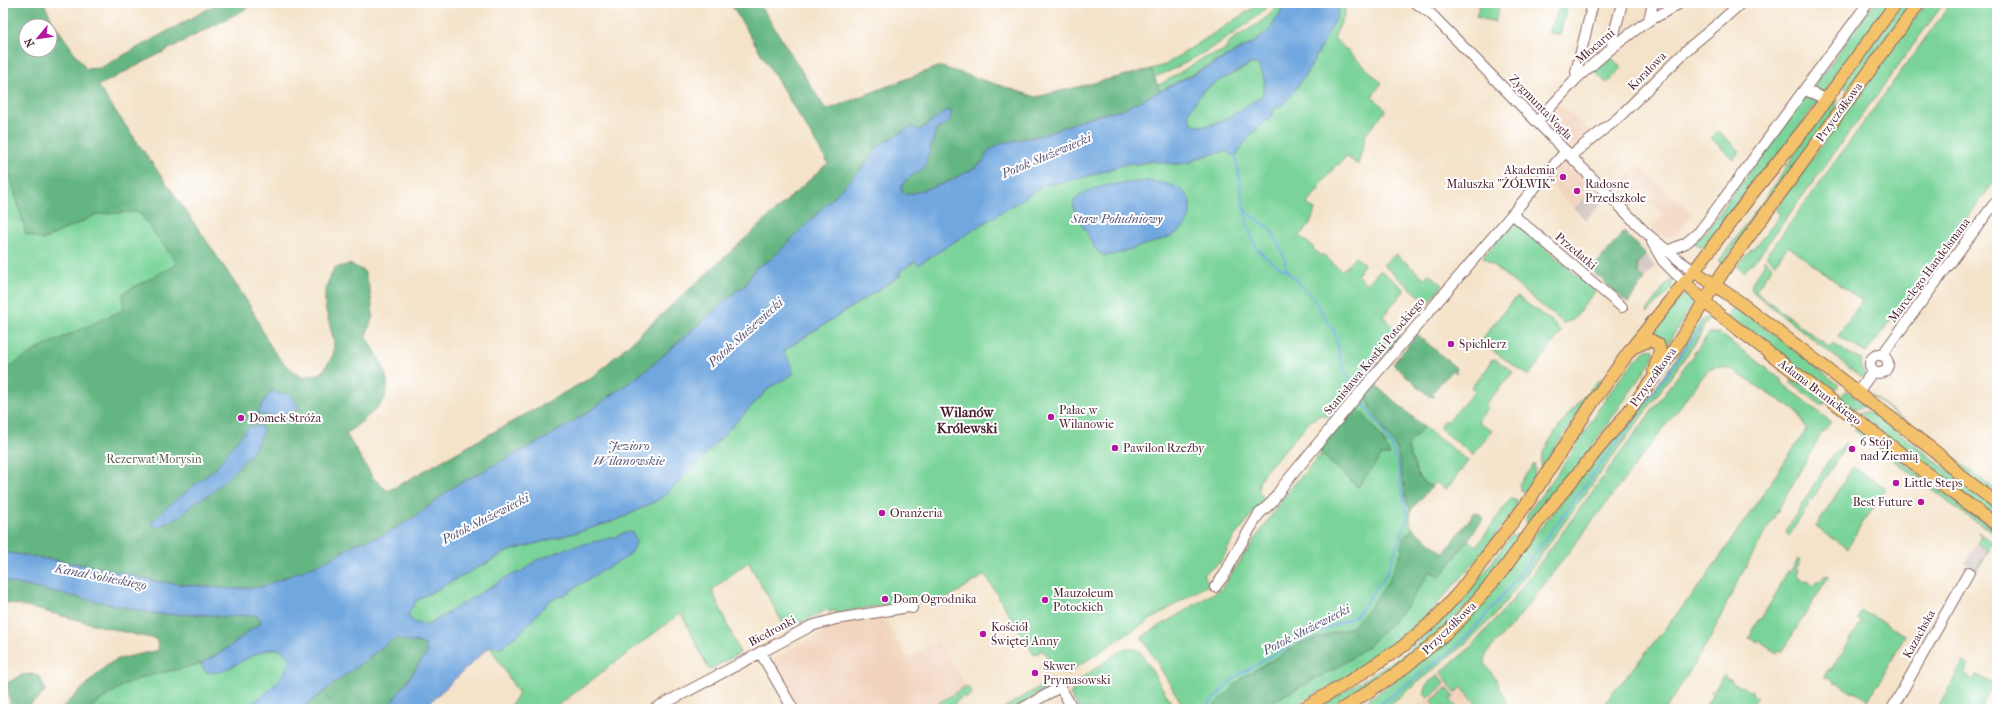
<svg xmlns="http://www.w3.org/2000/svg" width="2000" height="712" viewBox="0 0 2000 712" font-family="'IM FELL French Canon',serif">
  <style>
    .built { fill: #f2d4be }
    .industrial { fill: #cfc0ba }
    .green { fill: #7ad49a; stroke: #627a62 }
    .forest { fill: #63b682; stroke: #566a56; fill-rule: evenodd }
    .water { fill: #71a7df; stroke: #5e6385; fill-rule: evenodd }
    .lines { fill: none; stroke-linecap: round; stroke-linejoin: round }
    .stream { stroke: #71a7df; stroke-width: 2 }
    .minor-casing { stroke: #866462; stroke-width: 12 }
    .major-casing { stroke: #866462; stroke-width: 14 }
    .minor { stroke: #fff; stroke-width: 10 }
    .major { stroke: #f4c26a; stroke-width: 12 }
    .poi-dot { fill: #b5179e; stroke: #fff; stroke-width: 1.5 }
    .labels { text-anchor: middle; stroke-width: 4; stroke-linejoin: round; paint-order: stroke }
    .street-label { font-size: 12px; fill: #4a1f2b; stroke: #fff }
    .poi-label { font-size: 12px; fill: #4a1f2b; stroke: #fff; text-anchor: start }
    .park-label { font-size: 12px; fill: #5b5e52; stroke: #fff }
    .water-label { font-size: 13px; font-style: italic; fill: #5a5573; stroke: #fff }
    .quarter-label { font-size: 14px; font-weight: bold; fill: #4a1f2b; stroke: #fff }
  </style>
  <rect width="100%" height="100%" fill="#fff"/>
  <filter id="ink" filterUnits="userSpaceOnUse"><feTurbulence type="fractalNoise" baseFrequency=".025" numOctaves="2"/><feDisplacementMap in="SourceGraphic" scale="8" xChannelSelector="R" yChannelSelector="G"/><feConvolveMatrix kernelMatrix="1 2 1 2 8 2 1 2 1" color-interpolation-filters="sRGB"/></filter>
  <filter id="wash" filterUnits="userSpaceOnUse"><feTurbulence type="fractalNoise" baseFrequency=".012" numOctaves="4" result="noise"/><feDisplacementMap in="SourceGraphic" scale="16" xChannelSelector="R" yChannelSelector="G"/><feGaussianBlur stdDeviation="0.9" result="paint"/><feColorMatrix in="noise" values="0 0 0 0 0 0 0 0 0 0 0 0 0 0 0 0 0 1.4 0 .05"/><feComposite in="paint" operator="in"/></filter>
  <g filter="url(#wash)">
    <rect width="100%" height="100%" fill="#f4e3c9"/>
    <g class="built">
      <polygon points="1558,103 1594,135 1575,150 1543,120"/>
      <polygon points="1563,161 1569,162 1594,189 1574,208 1546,180"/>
      <polygon points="1638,165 1692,214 1677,236 1664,237 1651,229 1664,215 1624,179"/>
      <polygon points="881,615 908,658 938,640 966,686 929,709 800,709 772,663 773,660 836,625"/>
      <polygon points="1468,648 1502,709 1412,709 1427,698 1424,694 1427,684"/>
    </g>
    <g class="industrial">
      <polygon points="1594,189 1603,203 1585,220 1574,208"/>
      <polygon points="1646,255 1653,263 1654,267 1645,279 1639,275 1637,264"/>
      <polygon points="1977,543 1988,551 1976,569 1965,563"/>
    </g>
    <g class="green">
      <path d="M3,3L26,26V50H50L417,600L509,551L592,528L622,518L658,500L668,493L720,437L776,382L791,363L783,351L900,276L898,272L916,261L918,264L1046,184L1085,177L1129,163L1138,164L1151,161L1175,164L1189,163L1201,157L1225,151L1232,155L1238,154L1244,143L1256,129L1270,118L1274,109L1283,104L1292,94L1310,68L1336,18L1340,3L1346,4L1344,16L1334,38L1382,83L1372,96L1386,110L1366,134L1358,165L1346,156L1339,165L1337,164L1320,185L1321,186L1307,204L1315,210L1311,222L1300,236L1314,248L1313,249L1321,256L1322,254L1342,271L1355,256L1364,264L1357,275L1367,284L1380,270L1403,288L1404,291L1383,316L1401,335L1334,417L1321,415L1311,420L1263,474C1258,483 1256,491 1265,499L1234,537L1221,562L1203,574L1209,584L1119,639L1067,674L1063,671L1056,672L1043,650L1034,655L985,575L933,607L928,600L922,603L908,601L836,613L834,610L830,613L828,609L787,630L748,562L712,590L740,653L709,670L681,613L553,709H508L519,694L490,647L478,655L423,709H245L254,702L244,709H88L125,684L144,677L226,618L3,580Z"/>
      <path d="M1257,3H1271C1253,24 1179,71 1153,77L1151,69L1165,65L1253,8Z"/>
      <path d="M1279,3H1286L1269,31L1256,41L1160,91L1156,86C1174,78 1185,68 1202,59C1210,55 1219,54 1227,48L1228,43C1244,30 1268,22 1279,3Z"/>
      <polygon points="1480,3 1500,3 1495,22 1476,17"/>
      <polygon points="1561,3 1568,3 1560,35 1549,32"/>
      <polygon points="1874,3 1890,3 1824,93 1813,88"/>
      <polygon points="1902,3 1914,3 1854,85 1845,89 1845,80"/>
      <polygon points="1925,3 1944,3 1758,257 1744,272 1738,268 1737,265 1753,248 1754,249 1780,215 1776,211 1782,200"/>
      <polygon points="1951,3 1997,3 1997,178 1866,353 1838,336 1862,301 1788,246 1775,264 1766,256"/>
      <polygon points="1608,55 1622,68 1607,83 1591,69"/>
      <path d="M1257,63C1264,74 1268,86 1260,98C1238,109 1219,130 1193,125L1188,114C1202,86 1211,85 1237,72C1244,69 1248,64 1257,63Z"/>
      <polygon points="1806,96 1818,101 1786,145 1750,186 1704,249 1693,242 1706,231"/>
      <polygon points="1837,100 1836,109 1723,264 1719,261 1781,176 1816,120 1829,103"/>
      <polygon points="1718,131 1740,151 1733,159 1711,138"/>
      <polygon points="1515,222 1595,291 1573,320 1563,323 1483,257 1511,224"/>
      <polygon points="1396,254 1424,278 1429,274 1443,285 1428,303 1383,265"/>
      <polygon points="1764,259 1773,267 1755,291 1830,348 1833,343 1846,352 1862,359 1860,365 1865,374 1862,378 1753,292 1751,288 1753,281 1764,265"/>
      <polygon points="1672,279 1672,289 1648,313 1647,311 1668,282"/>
      <polygon points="1688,293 1694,298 1690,309 1665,348 1649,336 1678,300"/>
      <polygon points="1518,297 1554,323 1561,332 1529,376 1483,344 1483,338 1512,301"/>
      <polygon points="1735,305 1839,385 1831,395 1727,316"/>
      <polygon points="1706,317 1711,317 1703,327 1699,338 1518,586 1492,618 1467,642 1401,696 1383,709 1355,709 1418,664 1542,526 1606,447 1630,424 1678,356 1700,322"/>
      <polygon points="1710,332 1716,334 1718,332 1783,381 1782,383 1831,422 1821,434 1734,588 1711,637 1666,709 1600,709 1705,579 1807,429 1798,412 1730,369 1717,367 1708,370 1519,617 1486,654 1485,664 1496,679 1510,709 1476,709 1475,702 1461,687 1455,693 1441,672 1469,649 1511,602"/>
      <path d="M1651,348L1655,350L1651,362L1573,473L1535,520L1526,524L1527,514C1540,497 1553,480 1565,462C1586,433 1621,364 1651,348Z"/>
      <polygon points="1495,359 1513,372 1485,405 1488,408 1478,421 1492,431 1473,455 1441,429 1440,425 1444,420 1447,422 1475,391 1471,387 1489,366 1491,360"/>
      <polygon points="1792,377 1826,402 1824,405 1821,405 1791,383"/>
      <path d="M1601,379L1602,380L1541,468C1541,463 1541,458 1543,453C1549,437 1587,389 1601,379Z"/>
      <polygon points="1846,390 1866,406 1851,411 1837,401"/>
      <polygon points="1866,391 1997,491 1997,499"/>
      <polygon points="1366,395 1372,410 1397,449 1407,502 1411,510 1410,523 1413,529 1404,537 1404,548 1387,584 1361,619 1352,627 1302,643 1243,677 1211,709 1185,709 1142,638 1143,636 1222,588 1288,491 1321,454 1358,487 1386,444 1365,416 1356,407"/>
      <polygon points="1861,413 1869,413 1878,417 1997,508 1997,517 1968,499 1858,414"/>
      <polygon points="1424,427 1468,461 1446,490 1436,482 1431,487 1419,478 1408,448 1410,442"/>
      <polygon points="1859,428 1922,477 1920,480 1853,430"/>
      <polygon points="1847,441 1842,452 1789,536 1786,531 1828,461"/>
      <path d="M1534,464C1536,474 1533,483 1527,490L1521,491L1519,484Z"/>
      <polygon points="1853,467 1886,488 1875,502 1876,504 1866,519 1864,519 1848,548 1816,527"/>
      <polygon points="1926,480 1997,531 1997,534 1965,515 1924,483"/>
      <polygon points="1510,499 1516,500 1516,507 1474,563 1412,632 1357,671 1287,709 1258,709 1338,667 1388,627 1405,608 1431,571 1440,577 1468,540 1477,546"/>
      <polygon points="1977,532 1994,541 1978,570 1976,569 1988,551 1977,543 1981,535"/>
      <polygon points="1518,534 1518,543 1464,609 1419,651 1335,709 1316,709 1368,677 1403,654 1448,614 1489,566 1510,537"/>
      <polygon points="1798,559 1801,561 1796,568 1798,570 1796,575 1806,582 1808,581 1814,586 1817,581 1819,583 1825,575 1829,576 1781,653 1779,651 1777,653 1759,640 1757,642 1749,638 1752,633 1751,632 1758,620 1760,620 1780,588 1779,586 1788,571 1790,572"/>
      <polygon points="1861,611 1886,623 1885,624 1905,635 1891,662 1890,662 1879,684 1877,684 1868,700 1854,692 1853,693 1837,683 1836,684 1828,678 1825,678 1824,676 1829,669 1832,670 1831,669 1849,643 1849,640 1850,640 1862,621 1857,618"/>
      <polygon points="1125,648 1135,649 1141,653 1175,709 1079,709 1070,694 1074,689 1073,684"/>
      <polygon points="1963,662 1969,665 1964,674 1974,680 1976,675 1993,683 1981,709 1939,709 1938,708"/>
      <polygon points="1438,675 1444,683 1443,686 1428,698 1424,694 1427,684"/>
      <polygon points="1725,676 1726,679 1732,680 1731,682 1741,687 1742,686 1749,692 1752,691 1751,693 1758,698 1752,704 1760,709 1729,709 1724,706 1721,709 1704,709 1713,694 1711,693 1712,691 1714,692 1722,677"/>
      <polygon points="1051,680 1053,685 1013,709 1002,709"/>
      <polygon points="966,686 973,692 966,699 963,696 954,704 958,709 929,709"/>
      <polygon points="1446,689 1449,690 1454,697 1450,699 1458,709 1447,709 1444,706 1437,709 1431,701"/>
    </g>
    <g class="forest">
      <path d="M3,3H44L53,22L86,69L100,68L219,3H257L98,86C147,157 198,226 245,298C265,329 266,355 302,377L322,373L333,355L334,341L325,307V289L334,268L350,264L364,271L370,290L373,316L366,336C376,354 396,380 383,401C379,408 354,428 346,434L374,479L388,491L594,376L828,163L730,3H759L826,110L937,67H942L1036,97L1151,69L1160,91L1124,109L1087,118L1043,135L1002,143L983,162L971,170L946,183L907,195L903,193L901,187L907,179L924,168L936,130L950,121L952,111H946L920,130L904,131L882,143L861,169L772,259L756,267L745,286L735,292L648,369L590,411L548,437L455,486L415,517L383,535L355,544L328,560L262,587L229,589L160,582L91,566L3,552V371L41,347L123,310V293L177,264L139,212L98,214L43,240L26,234L10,175L3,178ZM26,26H50V50H26Z"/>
      <polygon points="1624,232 1646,255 1637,264 1639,275 1645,279 1628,303 1591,270"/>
      <polygon points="1417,334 1456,368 1456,373 1452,370 1432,393 1435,397 1429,396 1393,364"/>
      <polygon points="1375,384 1424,427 1410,442 1408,448 1419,478 1431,487 1411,510 1407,502 1397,449 1372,410 1366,395"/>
      <path d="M1356,407C1370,420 1382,437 1390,455H1382L1358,487L1317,450L1339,423Z"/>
      <polygon points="1475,512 1484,518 1440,577 1431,571 1405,608 1388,627 1366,648 1338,667 1258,709 1211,709 1243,677 1302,643 1352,627 1372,605 1387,584 1403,549 1401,546 1404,537 1413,529 1444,553"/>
      <path d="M3,581L156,614L210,615L224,617L253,615L258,616L261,621L260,624L253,628L228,648L201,664L144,677L125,684L88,709H61L107,665L118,659L159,650L156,639C104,629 55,612 3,602Z"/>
      <polygon points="399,637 425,645 427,653 387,709 301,709 385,645 391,639"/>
      <path d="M32,674L40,677L45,690C37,704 26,706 11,709L7,683L22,675Z"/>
    </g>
    <g class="water">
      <path d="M1286,3L1340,4L1336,18L1310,68L1292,94L1283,104L1274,109L1270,118L1256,129L1244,143L1238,154L1232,155L1225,151L1201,157L1189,163L1175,164L1151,161L1138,164L1129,163L1085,177L1047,185L1046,184L918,265L915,261L899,272L901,275L783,351L791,363L793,374C784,381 775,383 767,390L668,493L658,500L622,518L592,528L509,551L417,600L409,612V618L416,623L428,625L505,578L522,571L535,561L567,548L615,537L625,532L633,533L636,542L632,552L624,559L603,570L564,595L550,600L522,631L501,647L490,646L423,709H387L427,653L425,645L415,641L412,643C400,639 395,635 385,645L301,709H244C262,696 283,683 289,661C281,630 237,668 219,672C215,673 210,672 206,672L201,664L228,648L253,628L260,624L261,621L258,616L253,615L224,617L210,615L156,614L3,581V552L91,566L160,582L229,589L262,587L328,560L355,544L383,535L415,517L455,486L548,437L590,411L648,369L735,292L745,286L756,267L772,259L861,169L882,143L912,127L920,130L946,111H952L950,121L936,130L924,168L907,179L901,187L903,193L907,195L946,183L971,170L983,162L988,151L1002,143L1043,135L1087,118L1124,109L1210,66L1256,41L1269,31ZM1250,64H1257C1265,74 1268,86 1260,98C1238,109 1219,131 1193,125L1188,114L1203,90Z"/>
      <path d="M1147,181C1158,182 1169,183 1180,189C1195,197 1193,221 1180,231C1167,240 1149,243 1134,248C1126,250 1113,257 1104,255C1094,253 1091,239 1086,231C1080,222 1072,213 1074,201C1090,183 1124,184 1147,181Z"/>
      <polygon points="272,390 279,394 288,393 300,409 273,416 257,414 262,404"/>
      <polygon points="250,426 261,426 263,432 258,443 250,455 226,479 209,495 198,500 181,515 157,528 151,523 168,506 216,468 232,446"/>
    </g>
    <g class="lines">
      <g class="stream">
        <polyline points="1235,154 1245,211 1271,229 1284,256 1287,271 1313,298 1335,333 1340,361 1356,392"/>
        <path d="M1245,211C1250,243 1257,256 1287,271"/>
        <polyline points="1204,709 1235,677 1296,642 1356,616 1387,573 1408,517 1400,482 1400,473 1393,449 1382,429 1359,397"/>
        <polyline points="1374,709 1452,650 1472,631 1510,587 1700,329"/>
      </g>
    </g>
  </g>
  <g filter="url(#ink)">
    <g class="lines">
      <g class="minor-casing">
        <g id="minor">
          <polyline points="1416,3 1431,14 1645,232 1680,261 1694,271"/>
          <polyline points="1649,20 1653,3"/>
          <polyline points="1613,47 1612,42 1622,3"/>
          <polyline points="1577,78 1576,72 1593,3"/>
          <polyline points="1805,90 1826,99"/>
          <polyline points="1537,122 1577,78 1613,47 1642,25 1680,3"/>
          <polyline points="1570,156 1617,119 1691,46 1720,22 1741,3"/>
          <polyline points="1512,214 1622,307"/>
          <polyline points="1652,242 1663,261 1685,283"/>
          <polyline points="1667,251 1686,243 1700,231 1868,3"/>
          <circle cx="1879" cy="364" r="9"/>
          <polyline points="1882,355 1997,200"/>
          <polyline points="1858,392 1873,371"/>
          <polyline points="1215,587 1225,574 1236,552 1259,514 1272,502 1282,487 1363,389 1566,151"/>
          <polyline points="760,652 793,709"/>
          <polyline points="654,709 811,626 836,619 909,607 912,608"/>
          <polyline points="1021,709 1060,687 1073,709"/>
          <polyline points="1892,709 1969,572"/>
        </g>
      </g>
      <g class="major-casing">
        <g id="major">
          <polyline points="1694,271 1741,303 1801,349 1937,453 1961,476 1997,503"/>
          <polyline points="1685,283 1717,313 1950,491 1997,525"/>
          <polyline points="1634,347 1650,340 1658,344 1660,351 1654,371"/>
          <polyline points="1302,709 1347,683 1402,647 1435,619 1460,591 1528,502 1595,399 1631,349 1694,271 1755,190 1809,123 1896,3"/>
          <polyline points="1342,709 1400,671 1439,639 1461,619 1503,570 1538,522 1626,415 1671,354 1723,272 1919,3"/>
        </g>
      </g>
      <use href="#minor" class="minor"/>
      <use href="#major" class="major"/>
    </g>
  </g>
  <g class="poi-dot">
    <circle cx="1563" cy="177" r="4"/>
    <circle cx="1577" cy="191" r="4"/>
    <circle cx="1451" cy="344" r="4"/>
    <circle cx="1051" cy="417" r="4"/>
    <circle cx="241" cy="418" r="4"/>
    <circle cx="1115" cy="448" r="4"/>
    <circle cx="1852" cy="449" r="4"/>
    <circle cx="1896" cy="483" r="4"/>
    <circle cx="1921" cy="502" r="4"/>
    <circle cx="882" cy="513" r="4"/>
    <circle cx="885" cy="599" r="4"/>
    <circle cx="1045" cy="600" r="4"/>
    <circle cx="983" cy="634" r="4"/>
    <circle cx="1035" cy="673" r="4"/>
  </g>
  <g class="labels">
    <g class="street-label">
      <text transform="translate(1595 46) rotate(-40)" y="4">Młocarni</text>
      <text transform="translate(1647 71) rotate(-45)" y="4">Koralowa</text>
      <text transform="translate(1541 107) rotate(46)" y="4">Zygmunta Vogla</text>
      <text transform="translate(1839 112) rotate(-54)" y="4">Przyczółkowa</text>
      <text transform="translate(1576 251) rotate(40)" y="4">Przedatki</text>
      <text transform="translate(1929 270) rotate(-53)" y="4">Marcelego Handelsmana</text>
      <text transform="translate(1374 356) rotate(-50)" y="4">Stanisława Kostki Potockiego</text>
      <text transform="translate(1653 377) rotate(-54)" y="4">Przyczółkowa</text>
      <text transform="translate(1820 392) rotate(37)" y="4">Adama Branickiego</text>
      <text transform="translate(1449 628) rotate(-44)" y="4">Przyczółkowa</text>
      <text transform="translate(772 631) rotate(-28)" y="4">Biedronki</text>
      <text transform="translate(1919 634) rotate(-61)" y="4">Kazachska</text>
    </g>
    <g class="poi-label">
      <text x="1555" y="174" text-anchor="end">Akademia<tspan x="1555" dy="14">Maluszka "ŻÓŁWIK"</tspan></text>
      <text x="1585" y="188">Radosne<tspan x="1585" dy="14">Przedszkole</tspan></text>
      <text x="1459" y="348">Spichlerz</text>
      <text x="1059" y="414">Pałac w<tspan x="1059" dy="14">Wilanowie</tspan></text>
      <text x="249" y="422">Domek Stróża</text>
      <text x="1860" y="446">6 Stóp<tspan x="1860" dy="14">nad Ziemią</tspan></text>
      <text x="1123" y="452">Pawilon Rzeźby</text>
      <text x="1904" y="487">Little Steps</text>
      <text x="1913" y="506" text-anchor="end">Best Future</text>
      <text x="890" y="517">Oranżeria</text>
      <text x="1053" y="597">Mauzoleum<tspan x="1053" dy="14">Potockich</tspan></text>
      <text x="893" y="603">Dom Ogrodnika</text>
      <text x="991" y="631">Kościół<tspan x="991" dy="14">Świętej Anny</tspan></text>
      <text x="1043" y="670">Skwer<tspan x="1043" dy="14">Prymasowski</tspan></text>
    </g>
    <g class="park-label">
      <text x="154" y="463">Rezerwat Morysin</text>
    </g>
    <g class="water-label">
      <text transform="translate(1046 155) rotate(-23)" y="5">Potok Służewiecki</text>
      <text x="1117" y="223">Staw Południowy</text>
      <text transform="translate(745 332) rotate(-42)" y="5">Potok Służewiecki</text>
      <text x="629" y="450">Jezioro<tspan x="629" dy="15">Wilanowskie</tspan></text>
      <text transform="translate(485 518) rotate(-27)" y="5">Potok Służewiecki</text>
      <text transform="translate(101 576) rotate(11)" y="5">Kanał Sobieskiego</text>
      <text transform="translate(1306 629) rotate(-27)" y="5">Potok Służewiecki</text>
    </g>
    <g class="quarter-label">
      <text x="967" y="417">Wilanów<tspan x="967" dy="16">Królewski</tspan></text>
    </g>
  </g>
  <rect width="2000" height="712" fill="none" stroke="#fff" stroke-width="16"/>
  <g transform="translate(38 38) rotate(241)"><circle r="19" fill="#ffffff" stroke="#b7a5aa"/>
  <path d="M0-3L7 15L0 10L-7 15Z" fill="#b5179e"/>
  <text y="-6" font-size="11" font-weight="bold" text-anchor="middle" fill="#4a1f2b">N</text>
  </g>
</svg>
